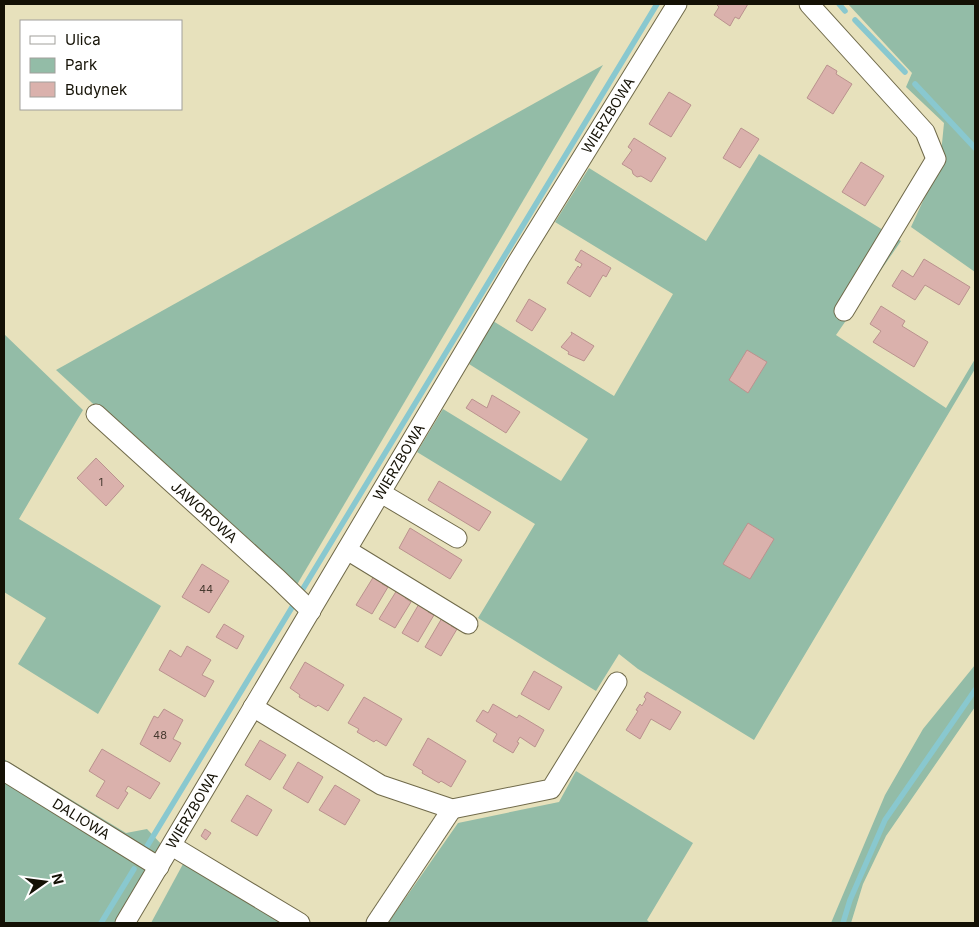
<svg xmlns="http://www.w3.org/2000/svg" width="979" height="927" viewBox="0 0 979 927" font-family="Inter,sans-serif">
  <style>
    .green { fill: #93bca7 }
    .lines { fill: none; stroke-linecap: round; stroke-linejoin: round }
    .stream { stroke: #89c8cf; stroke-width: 5.5 }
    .building { fill: #dab1ac; stroke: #ba928e }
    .minor-casing { stroke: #706a4a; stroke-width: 21 }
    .minor { stroke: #fff; stroke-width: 19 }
    .labels { text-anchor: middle; stroke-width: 4.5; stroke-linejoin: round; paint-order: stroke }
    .number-label { font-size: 11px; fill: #46392f }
    .street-label { font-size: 14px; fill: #141105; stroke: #fff }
  </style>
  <rect width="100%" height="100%" fill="#e7e1bc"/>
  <g class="green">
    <polygon points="848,4 975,4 975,272 911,227 940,164 944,123 906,87 912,73"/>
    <polygon points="603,65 295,588 56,370"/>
    <polygon points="759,154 901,241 836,335 946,408 975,359 975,369 754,740 638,669 619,654 596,691 478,618 535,524 417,452 443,409 561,481 588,439 469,364 493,321 614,396 673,294 555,222 589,168 706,241"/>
    <polygon points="4,334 83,410 19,519 161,606 98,714 18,664 46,618 4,592"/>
    <polygon points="975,665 975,707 886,836 863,884 851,923 831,923 885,795 923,729"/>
    <polygon points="4,759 126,833 147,829 164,847 118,923 4,923"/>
    <polygon points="576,771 693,843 647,920 650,923 388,923 458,823 559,802"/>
    <polygon points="183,864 286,923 151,923"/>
  </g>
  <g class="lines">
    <g class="stream">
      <polyline points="839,4 845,11"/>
      <polyline points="855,20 905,72"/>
      <polyline points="915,84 975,148"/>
      <polyline points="301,592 657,4"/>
      <polyline points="146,848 294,604"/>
      <polyline points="101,923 134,869"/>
      <polyline points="843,923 850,900 885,820 975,690"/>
    </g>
  </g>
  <g class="building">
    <polygon points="716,4 748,4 739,19 735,17 730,26 714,15 719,7"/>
    <polygon points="827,65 837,71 836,74 852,84 833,114 807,98"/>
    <polygon points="669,92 691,105 671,137 649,124"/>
    <polygon points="741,128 759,139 740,168 723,158"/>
    <polygon points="634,138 666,158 651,182 641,176 637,177 633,174 632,170 622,164 632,150 628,147"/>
    <polygon points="861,162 884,176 865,206 842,192"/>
    <polygon points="581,250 611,268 606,277 603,275 590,297 567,283 578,266 580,268 582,264 575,260"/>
    <polygon points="924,259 970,287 959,305 925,285 915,300 892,286 902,270 913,277"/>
    <polygon points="529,299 546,309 532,331 516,321"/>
    <polygon points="881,306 905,321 902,326 928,342 914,367 873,342 881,331 870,324"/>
    <polygon points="571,332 594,346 584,361 568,354 569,352 561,347 572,334"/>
    <polygon points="747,350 767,362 748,393 729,380"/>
    <polygon points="492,395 520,412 506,433 466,408 472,399 487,408"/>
    <polygon points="96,458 124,486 106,506 77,478"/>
    <polygon points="439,481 491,512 479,531 428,500"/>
    <polygon points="748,523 774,539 750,579 723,564"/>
    <polygon points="410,528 462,560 450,579 399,548"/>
    <polygon points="202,564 229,581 209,613 182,597"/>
    <polygon points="374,576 384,582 382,584 388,587 372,614 356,605"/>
    <polygon points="397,590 407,596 405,598 411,602 395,628 379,619"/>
    <polygon points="419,604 430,610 428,612 434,615 418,642 402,633"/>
    <polygon points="442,618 453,624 451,626 457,629 441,656 425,647"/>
    <polygon points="224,624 244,636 237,649 216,637"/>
    <polygon points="187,646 211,660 202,675 214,681 205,697 159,670 170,650 181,657"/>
    <polygon points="305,662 344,685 328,711 318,705 316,707 299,697 300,695 290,688"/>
    <polygon points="534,671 562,687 549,710 521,694"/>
    <polygon points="647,692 681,712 670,730 651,719 640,739 626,730 638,711 636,710 640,704 642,706 646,699 644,697"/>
    <polygon points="364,697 402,719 386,746 376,740 374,742 357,732 359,729 348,723"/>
    <polygon points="493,704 517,718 519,715 544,730 535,747 520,737 517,742 519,743 513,753 493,741 497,734 476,721 483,710 488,713"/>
    <polygon points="164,709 183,720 173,739 181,743 170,762 140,744 154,716 158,718"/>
    <polygon points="428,738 466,761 451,787 441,781 439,783 422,773 423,771 413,765"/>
    <polygon points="260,740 286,755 270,780 245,765"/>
    <polygon points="102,749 160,783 150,799 128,786 125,791 128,793 118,809 96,796 105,781 89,771"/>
    <polygon points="298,762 323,777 308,803 283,788"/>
    <polygon points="335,785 360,800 345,825 319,810"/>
    <polygon points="247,795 272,810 257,836 231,821"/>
    <polygon points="205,829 211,833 206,840 201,836"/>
  </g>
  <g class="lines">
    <g class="minor-casing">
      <g id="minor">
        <polyline points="809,4 925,132 936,159 844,311"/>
        <path id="s1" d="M96,414L278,579L311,611"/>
        <polyline points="381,493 457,538"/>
        <polyline points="347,550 468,624"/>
        <polyline points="253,707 381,785 452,809 551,789 617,682"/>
        <path id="s2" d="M4,771L159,867"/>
        <polyline points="172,846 300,923"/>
        <path id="s3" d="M125,923L520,258L677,4"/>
        <polyline points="376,923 452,809"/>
      </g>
    </g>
    <use href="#minor" class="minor"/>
  </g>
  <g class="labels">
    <g class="number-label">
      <text x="101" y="486">1</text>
      <text x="206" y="593">44</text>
      <text x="160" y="739">48</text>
    </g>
    <g class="street-label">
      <text dy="5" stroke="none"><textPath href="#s3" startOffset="941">WIERZBOWA</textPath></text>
      <text dy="5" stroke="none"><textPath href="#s3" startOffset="536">WIERZBOWA</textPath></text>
      <text dy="5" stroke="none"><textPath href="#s1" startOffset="146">JAWOROWA</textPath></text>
      <text dy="5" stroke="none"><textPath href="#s3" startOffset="131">WIERZBOWA</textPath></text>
      <text dy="5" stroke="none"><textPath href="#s2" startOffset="91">DALIOWA</textPath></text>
    </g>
  </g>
  <rect width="979" height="927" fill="none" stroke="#141105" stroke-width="10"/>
  <rect x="20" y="20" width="162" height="90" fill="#ffffff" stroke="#a1a09b"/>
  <rect x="30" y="36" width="25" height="8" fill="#ffffff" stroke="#a1a09b"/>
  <text x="65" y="45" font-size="15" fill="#141105">Ulica</text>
  <rect x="30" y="58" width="25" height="15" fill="#93bca7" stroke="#a1a09b"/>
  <text x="65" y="70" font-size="15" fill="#141105">Park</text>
  <rect x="30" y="82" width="25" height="15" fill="#dab1ac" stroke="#a1a09b"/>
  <text x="65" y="95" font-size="15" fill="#141105">Budynek</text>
  <g transform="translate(45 882) rotate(76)" stroke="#ffffff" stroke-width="4" paint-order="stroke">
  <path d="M0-4L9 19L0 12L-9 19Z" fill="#141105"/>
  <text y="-8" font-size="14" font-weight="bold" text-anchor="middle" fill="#141105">N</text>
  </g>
</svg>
